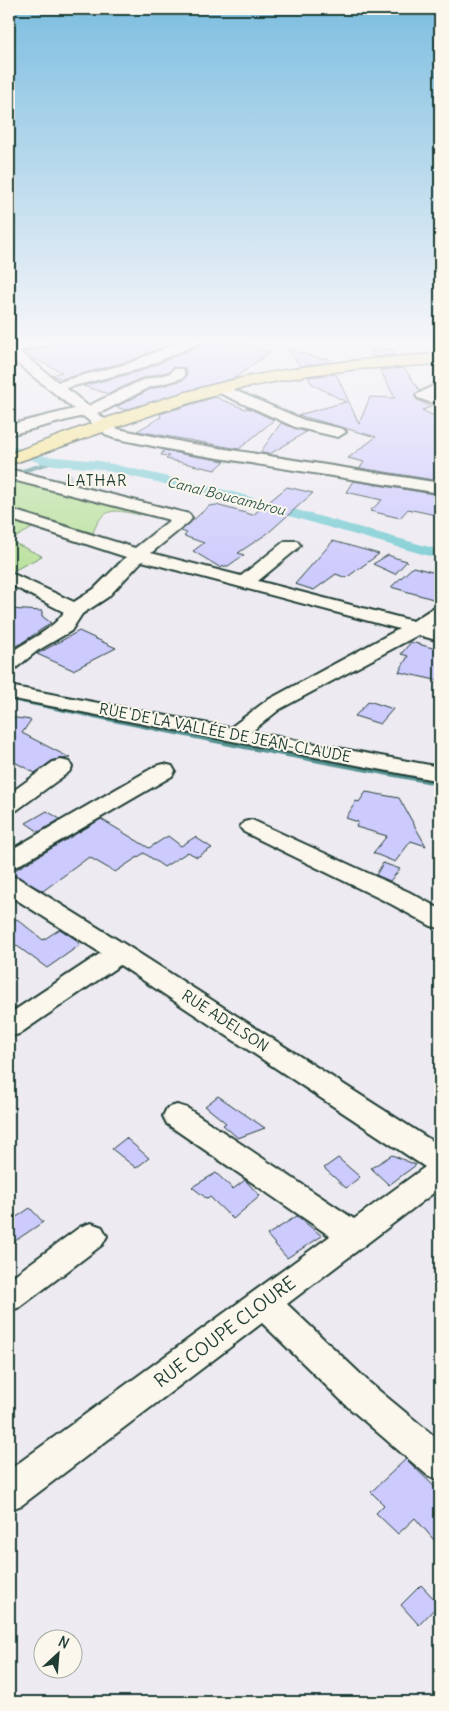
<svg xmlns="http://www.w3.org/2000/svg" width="449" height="1711" viewBox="0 0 449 1711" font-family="Delius,sans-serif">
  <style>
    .green { fill: #bae19d; stroke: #6c8f68 }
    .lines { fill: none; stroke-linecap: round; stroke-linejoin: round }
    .stream-far1 { stroke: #579393; stroke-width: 4 }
    .stream { stroke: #579393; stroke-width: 5 }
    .canal { fill: #7ccdd3; fill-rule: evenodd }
    .building { fill: #cdcafd; stroke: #1f3d34 }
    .minor-tunnel { stroke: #c4c7cb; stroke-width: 16; stroke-dasharray: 16 8; stroke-linecap: butt }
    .minor-casing { stroke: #1f3d34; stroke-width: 4 }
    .major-casing { stroke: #1f3d34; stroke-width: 3 }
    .minor { fill: #fbf7ec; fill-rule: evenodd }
    .major { fill: #f6e381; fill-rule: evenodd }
    .labels { text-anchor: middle; stroke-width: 4; stroke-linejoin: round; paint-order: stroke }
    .far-water-label { font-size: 14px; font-style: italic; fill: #325a54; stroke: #fbf7ec }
    .far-quarter-label { font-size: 15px; letter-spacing: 1px; fill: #1f3d34; stroke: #fbf7ec }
    .street-label { font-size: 15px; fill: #1f3d34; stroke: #fbf7ec }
    .near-street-label { font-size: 18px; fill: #1f3d34; stroke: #fbf7ec }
  </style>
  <rect width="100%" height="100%" fill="#edeaf1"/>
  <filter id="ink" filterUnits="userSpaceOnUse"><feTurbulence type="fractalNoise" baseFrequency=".02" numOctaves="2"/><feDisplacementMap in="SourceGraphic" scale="10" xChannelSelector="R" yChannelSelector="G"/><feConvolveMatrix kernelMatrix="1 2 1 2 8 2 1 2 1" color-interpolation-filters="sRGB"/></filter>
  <g filter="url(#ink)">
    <g class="green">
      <path d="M13,481L143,512L140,515C116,510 103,505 93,533L9,508V482Z"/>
      <polygon points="15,520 36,526 11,540 9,539 9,523"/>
      <polygon points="10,541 42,556 9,573"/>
    </g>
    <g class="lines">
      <polyline class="stream-far1" points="9,475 56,461"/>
      <polyline class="stream" points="9,698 247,747 440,783"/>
      <polygon class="canal" points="9,445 45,456 99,461 229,491 440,550 440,559 226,498 99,469 44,464 9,453"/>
    </g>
    <g class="building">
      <polygon points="60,339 107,339 119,343 134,339 182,339 129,361 62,379 52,375 62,372 35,359 26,351 56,344"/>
      <polygon points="206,339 236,345 239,343 270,352 235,378 125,410 116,407 151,389 183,380 187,374 185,368 173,367 170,371 139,379 109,394 83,386 141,371 203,344"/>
      <polygon points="288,349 322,359 329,358 331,362 300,366"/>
      <polygon points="392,349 396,355 372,357 368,352"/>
      <polygon points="404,368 420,391 414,395 416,399 431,407 422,410 440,419 440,481 360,468 364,462 348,458 376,437 298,415 346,402 312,384 308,377 336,374 359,424 370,397 395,398 380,370"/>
      <polygon points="215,397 245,409 248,408 274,420 239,449 137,431 161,417 160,414"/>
      <polygon points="281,423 306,432 270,454 260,453"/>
      <polygon points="164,450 187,455 225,461 215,470 166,459 169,456 161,455"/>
      <polygon points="353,481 440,495 440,516 408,509 400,518 370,511 382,500 346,492"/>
      <polygon points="287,487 313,493 268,533 238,553 244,555 228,566 223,566 221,568 193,551 204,543 184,536 187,533 181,531 209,506 216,505 253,515"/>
      <polygon points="333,541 379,554 346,578 336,574 314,590 295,584"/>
      <polygon points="388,555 396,558 407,561 395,574 373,564"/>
      <polygon points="413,567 440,574 440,601 391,587"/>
      <polygon points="9,609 42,611 42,616 51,623 20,644 9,649"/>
      <polygon points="79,631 116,648 73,670 37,654"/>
      <polygon points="411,642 440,650 440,681 399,672 408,656 401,654"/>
      <polygon points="369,701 393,709 380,724 355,716"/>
      <polygon points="9,717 31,720 22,733 70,758 53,760 35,773 9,759"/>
      <polygon points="366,792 399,798 426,846 411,841 395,862 373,853 387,836 356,827 358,822 346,818 356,801 359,802"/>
      <polygon points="47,811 60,819 39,832 26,823"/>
      <polygon points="101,819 149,848 168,836 181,846 195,837 212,848 197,857 188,852 164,867 144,853 115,872 89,857 43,891 10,873"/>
      <polygon points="383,863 400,869 390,881 376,875"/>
      <polygon points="17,919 43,940 60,929 75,939 80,945 47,968 9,940 9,924"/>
      <polygon points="218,1096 265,1128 238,1138 223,1125 226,1123 205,1106"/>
      <polygon points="126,1138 149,1158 136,1168 112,1149"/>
      <polygon points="392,1155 416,1165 389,1185 371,1168"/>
      <polygon points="338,1158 360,1177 346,1188 324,1168"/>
      <polygon points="216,1173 233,1189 245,1180 260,1196 233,1219 210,1197 206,1198 192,1187"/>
      <polygon points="30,1208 43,1222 9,1245 9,1222"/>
      <polygon points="297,1216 322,1236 287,1258 267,1235"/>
      <polygon points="406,1459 440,1492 440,1547 415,1518 398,1534 376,1513 384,1505 371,1492"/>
      <polygon points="421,1585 439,1604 419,1625 401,1605"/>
    </g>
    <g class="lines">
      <polyline class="minor-tunnel" points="66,485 75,480"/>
      <g class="minor-casing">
        <g id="minor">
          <polygon points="36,339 58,339 56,342 19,351 58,382 130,363 186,339 204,339 202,342 140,369 66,388 88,406 140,381 171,373 173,369 183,369 185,375 183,378 150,387 106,410 97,413 118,429 187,443 440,483 440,493 187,453 113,438 108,436 83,416 9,435 9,425 74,409 9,357 9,346"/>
          <polygon points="440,382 440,392 435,395 440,397 440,406 418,398 416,395"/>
          <polygon points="220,384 304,420 343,429 346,432 338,437 295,427 215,391 213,388 215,385"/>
          <path d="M9,469L189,514L192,518L189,522L151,553L241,576L285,541H297L300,545L297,549L258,581L413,621L433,608L440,606V620L431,626L440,629V641L418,635L280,709L251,732L440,767V781L9,698V686L230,728L266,701L399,629L142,561L108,597L82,614L71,631L37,651L16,668L9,670V654C27,640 52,631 64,612L9,584V572L74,602L94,589L126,557L9,519V509L135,548L170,520L9,479Z"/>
          <polygon points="61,760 69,762 72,767 69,772 17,810 9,812 9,794 53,762"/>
          <polygon points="164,764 172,766 175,771 172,776 17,866 9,869 9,851 156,766"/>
          <polygon points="252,820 409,892 440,909 440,928 431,926 391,904 244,832 240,827 244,822"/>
          <polygon points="9,876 18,878 129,947 440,1146 440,1188 287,1304 371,1384 440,1441 440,1480 427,1475 347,1406 262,1323 22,1505 9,1510 9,1470 330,1236 167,1124 163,1116 167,1108 177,1105 187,1108 354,1219 425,1167 120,965 19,1034 9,1037 9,1014 101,953 9,895"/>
          <polygon points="91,1223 102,1227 107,1236 102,1245 20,1307 9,1311 9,1279 80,1227"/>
        </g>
      </g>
      <g class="major-casing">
        <path id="major" d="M440,354V364L358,369L309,375L232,390L157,413L9,465V454C81,428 154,398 229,381C299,365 368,358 440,354Z"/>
      </g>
      <use href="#minor" class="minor"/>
      <use href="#major" class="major"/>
    </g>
  </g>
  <linearGradient id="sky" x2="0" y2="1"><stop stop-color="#7dbee0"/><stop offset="0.59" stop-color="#f7f6f9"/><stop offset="1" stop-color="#f7f6f9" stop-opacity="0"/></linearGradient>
  <rect width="449" height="578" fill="url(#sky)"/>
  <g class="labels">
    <g class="far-water-label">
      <text transform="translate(226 496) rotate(14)" y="5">Canal Boucambrou</text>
    </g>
    <g class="far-quarter-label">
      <text x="97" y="486">LATHAR</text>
    </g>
    <g class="street-label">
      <text transform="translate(225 733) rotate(11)" y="5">RUE DE LA VALLÉE DE JEAN-CLAUDE</text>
      <text transform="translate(225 1021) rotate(33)" y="5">RUE ADELSON</text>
    </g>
    <g class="near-street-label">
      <text transform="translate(225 1332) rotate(-37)" y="6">RUE COUPE CLOURE</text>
    </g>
  </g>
  <rect width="449" height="1711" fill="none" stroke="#fbf7ec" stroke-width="30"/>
  <rect x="15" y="15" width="419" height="1681" fill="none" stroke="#1f3d34" stroke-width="2" filter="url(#ink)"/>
  <g transform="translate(58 1654) rotate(26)"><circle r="24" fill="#fbf7ec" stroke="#a3ada2"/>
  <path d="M0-4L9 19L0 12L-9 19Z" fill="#1f3d34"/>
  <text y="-8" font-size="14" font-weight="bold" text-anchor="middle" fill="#1f3d34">N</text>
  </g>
</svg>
